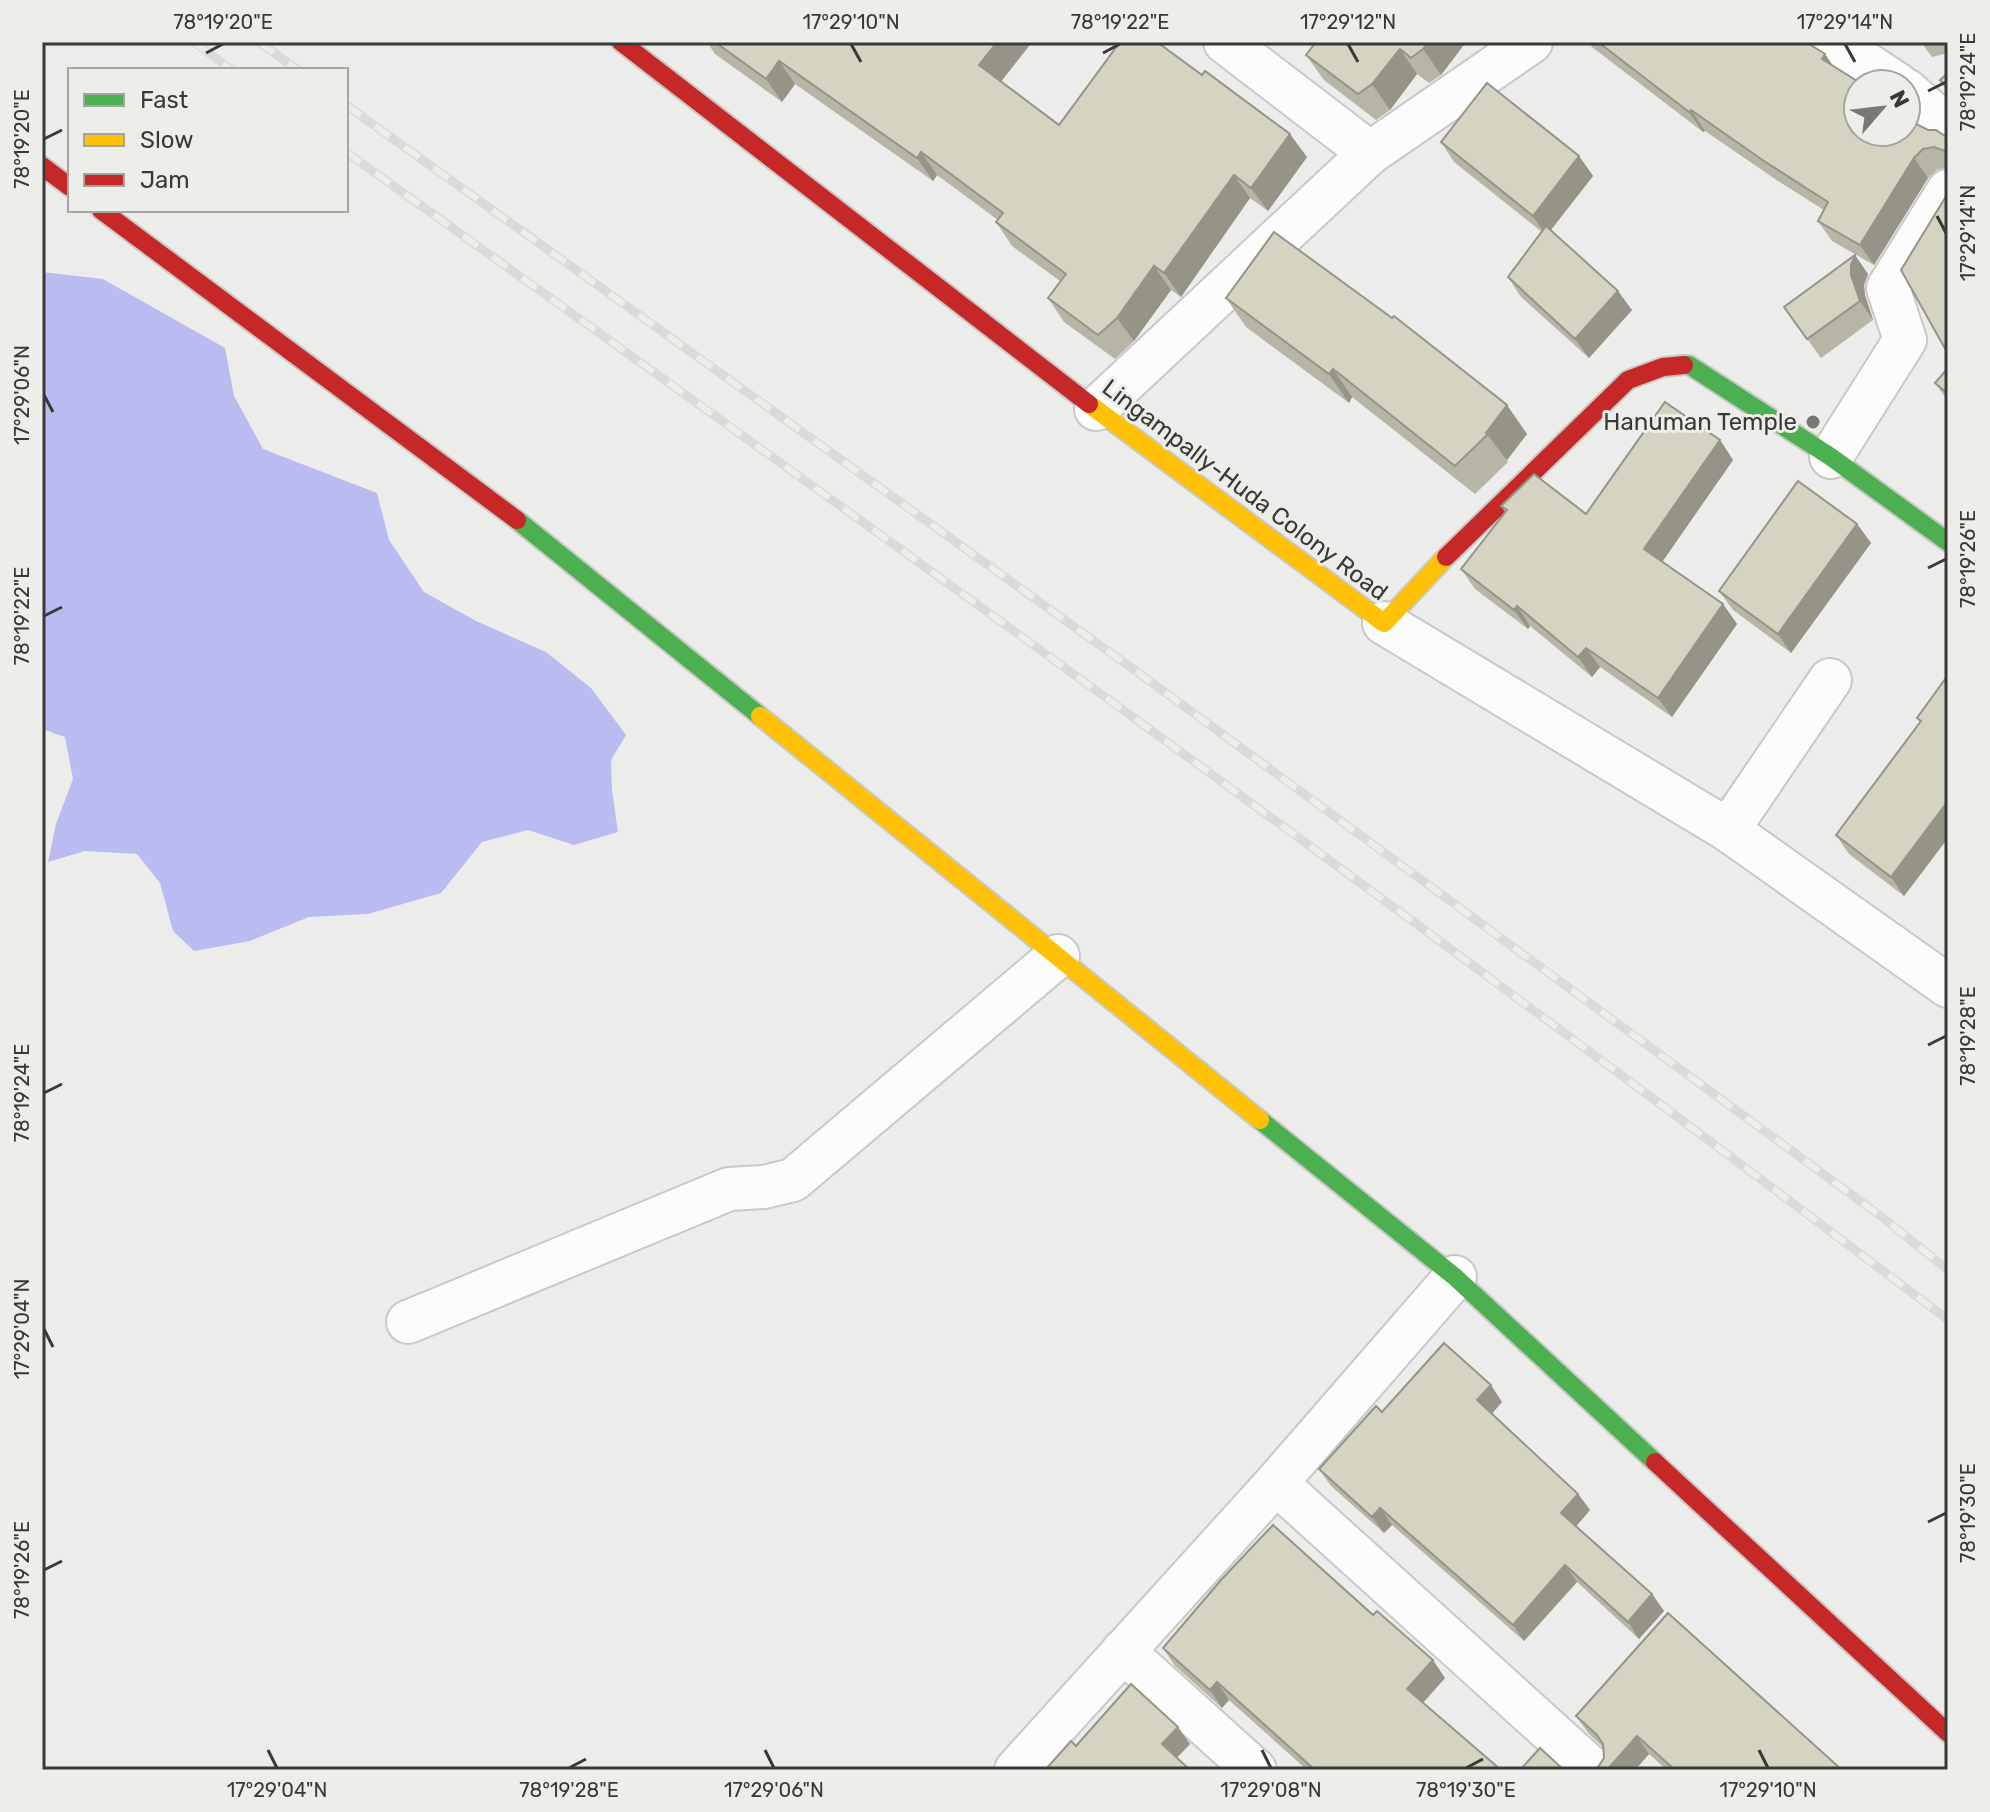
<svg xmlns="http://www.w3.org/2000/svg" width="1990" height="1812" viewBox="0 0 1990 1812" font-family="Rubik,sans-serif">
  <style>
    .water { fill: #babcf1 }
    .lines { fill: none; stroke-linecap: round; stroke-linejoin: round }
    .street-casing { stroke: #c8c8c6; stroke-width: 46 }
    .fast-casing { stroke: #c8c8c6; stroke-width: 22 }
    .slow-casing { stroke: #c8c8c6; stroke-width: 22 }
    .jam-casing { stroke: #c8c8c6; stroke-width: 22 }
    .street { stroke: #fcfcfc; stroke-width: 42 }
    .fast { stroke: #4caf50; stroke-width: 18 }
    .slow { stroke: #ffc107; stroke-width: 18 }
    .jam { stroke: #c62828; stroke-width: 18 }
    .rail-casing { stroke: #dadad9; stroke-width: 9 }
    .rail { stroke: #edede9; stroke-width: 6; stroke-dasharray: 18; stroke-linecap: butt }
    .wall { fill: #b7b5a6 }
    .shaded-wall { fill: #959487 }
    .building { fill: #d5d3c1; stroke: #959487; stroke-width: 2 }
    .ticks { fill: none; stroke: #393938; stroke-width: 3 }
    .poi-dot { fill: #787876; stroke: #edede9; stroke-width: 3 }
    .labels { text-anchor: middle; stroke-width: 6; stroke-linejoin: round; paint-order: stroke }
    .poi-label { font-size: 24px; fill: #393938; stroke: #edede9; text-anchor: end }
    .street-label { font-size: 24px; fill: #393938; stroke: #edede9 }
    .neatline { fill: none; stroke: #393938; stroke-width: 3 }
    .ticks-label { font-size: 20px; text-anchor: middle; fill: #393938 }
  </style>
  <rect width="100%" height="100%" fill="#ececea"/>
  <polygon class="water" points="42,272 103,279 225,348 234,396 263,449 377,493 389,540 424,592 476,621 546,652 591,688 626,735 611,760 612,790 618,832 574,845 528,830 482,842 441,893 368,914 309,917 250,941 194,951 173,931 160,883 137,854 85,851 48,862 56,824 73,779 65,737 42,729"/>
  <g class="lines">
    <g class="street-casing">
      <g id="street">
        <polyline points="1225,42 1370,153"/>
        <polyline points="1833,42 1897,84"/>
        <polyline points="1906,90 1948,127"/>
        <polyline points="1096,409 1370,153 1531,42"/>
        <polyline points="1831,457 1905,340 1888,288 1948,191"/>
        <polyline points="1384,623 1728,830 1948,986"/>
        <polyline points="1728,830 1830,680"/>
        <polyline points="408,1322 729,1189 764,1187 793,1180 1058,956"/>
        <polyline points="1276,1483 1593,1770"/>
        <polyline points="1123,1651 1255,1770"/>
        <polyline points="1016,1770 1276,1483 1455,1277"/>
      </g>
    </g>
    <g class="fast-casing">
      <g id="fast">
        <polyline points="1684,365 1689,365 1831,457 1948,542"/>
        <polyline points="517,520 760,716"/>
        <polyline points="1260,1120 1455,1277 1655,1462"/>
      </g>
    </g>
    <g class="slow-casing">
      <g id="slow">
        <polyline points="1089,404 1384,623 1446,557"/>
        <polyline points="760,716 1260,1120"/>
      </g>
    </g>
    <g class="jam-casing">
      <g id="jam">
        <polyline points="621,42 1089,404"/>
        <polyline points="42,166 70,187"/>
        <polyline points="101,210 517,520"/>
        <polyline points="1446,557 1628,380 1663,367 1684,365"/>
        <polyline points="1655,1462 1948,1733"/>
      </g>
    </g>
    <use href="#street" class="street"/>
    <use href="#fast" class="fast"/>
    <use href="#slow" class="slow"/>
    <use href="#jam" class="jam"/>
    <g class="rail-casing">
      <g id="rail">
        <polyline points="194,42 232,70"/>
        <polyline points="259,42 298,70"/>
        <polyline points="346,105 1147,679 1882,1217 1948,1270"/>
        <path d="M346,152C884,536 1421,921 1948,1320"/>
      </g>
    </g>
    <use href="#rail" class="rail"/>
  </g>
  <g class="wall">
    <polygon points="707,42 1032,42 1001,82 1059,125 1307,157 1268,211 1250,198 1181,297 1171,290 1134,341 1115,359 1064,322 1048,298 1060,281 1012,246 996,222 998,220 937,175 933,181 795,84 782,102 715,54"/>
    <polygon points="1316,42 1466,42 1441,75 1429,83 1417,74 1390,110 1376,120 1324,80 1306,55"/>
    <polygon points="1588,42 1810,42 1810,45 1825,54 1832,65 1918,125 1948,138 1948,167 1937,170 1928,178 1874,265 1832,241 1818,221 1824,210 1778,181 1705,131 1703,132 1592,47"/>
    <polygon points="1921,42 1948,42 1948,53 1932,57"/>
    <polygon points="1441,142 1579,156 1593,176 1551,230 1632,310 1589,358 1521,297 1508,277 1542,232 1454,162"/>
    <polygon points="1868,274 1864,285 1865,295 1873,320 1821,358 1784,307"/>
    <polygon points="1226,298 1527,434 1507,460 1508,462 1475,494 1352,397 1349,403 1246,327"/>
    <polygon points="1948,368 1948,401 1935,383"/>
    <polygon points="1720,440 1733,460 1662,562 1723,604 1737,624 1672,717 1600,667 1592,677 1530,626 1528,629 1475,589 1461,569 1505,512 1501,506 1586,514"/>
    <polygon points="1857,524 1871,543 1791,653 1733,610 1719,591"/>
    <polygon points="1948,675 1948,838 1904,896 1849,854 1836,835 1920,722 1917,718"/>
    <polygon points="1502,1402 1492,1413 1578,1494 1590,1510 1576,1526 1652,1594 1664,1611 1639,1639 1577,1582 1524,1641 1392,1525 1384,1533 1331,1486 1319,1469 1382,1412"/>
    <polygon points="1373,1615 1445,1678 1423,1703 1501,1770 1307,1770 1229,1700 1222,1708 1175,1666 1163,1648"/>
    <polygon points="1576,1716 1842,1770 1667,1770 1649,1754 1635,1770 1596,1770 1604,1758 1603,1747 1589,1734"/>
  </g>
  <g class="shaded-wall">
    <polygon points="997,42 1032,42 995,89 979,65"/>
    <polygon points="1429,42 1466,42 1441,75 1423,49"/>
    <polygon points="1400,49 1417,74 1390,110 1372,84"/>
    <polygon points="1825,54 1839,75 1822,59"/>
    <polygon points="779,61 795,84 782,102 766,79"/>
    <polygon points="1691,110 1705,131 1703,132 1689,112"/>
    <polygon points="1290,134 1307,157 1268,211 1251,188"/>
    <polygon points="921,152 937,175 933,181 917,158"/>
    <polygon points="1579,156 1593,176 1546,236 1533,216"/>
    <polygon points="1914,158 1928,178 1874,265 1860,245"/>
    <polygon points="1234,175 1250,198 1181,297 1164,273"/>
    <polygon points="1855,255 1868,274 1864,285 1865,295 1873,320 1860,301 1851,275 1851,265"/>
    <polygon points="1154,266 1171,290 1134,341 1117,318"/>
    <polygon points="1618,291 1632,310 1589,358 1575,339"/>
    <polygon points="1333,369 1352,397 1349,403 1329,374"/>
    <polygon points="1507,405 1527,434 1507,460 1486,433"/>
    <polygon points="1720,440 1733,460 1658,568 1644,549"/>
    <polygon points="1857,524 1871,543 1791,653 1778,634"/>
    <polygon points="1723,604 1737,624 1672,717 1658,698"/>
    <polygon points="1517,606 1530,626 1528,629 1514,610"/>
    <polygon points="1586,648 1600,667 1592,677 1578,657"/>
    <polygon points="1948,801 1948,838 1904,896 1891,877"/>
    <polygon points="1491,1385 1502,1402 1489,1417 1477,1400"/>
    <polygon points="1578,1494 1590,1510 1573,1530 1561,1513"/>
    <polygon points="1380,1508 1392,1525 1384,1533 1372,1517"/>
    <polygon points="1565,1565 1577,1582 1524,1641 1513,1625"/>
    <polygon points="1652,1594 1664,1611 1639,1639 1628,1622"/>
    <polygon points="1433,1660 1445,1678 1419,1707 1407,1689"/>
    <polygon points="1217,1682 1229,1700 1222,1708 1210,1690"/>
    <polygon points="1178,1727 1190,1744 1174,1761 1162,1744"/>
    <polygon points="1637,1736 1649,1754 1635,1770 1607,1770"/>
  </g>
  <g class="building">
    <polygon points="715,42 997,42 979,65 1059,125 1120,42 1157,42 1202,75 1205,71 1290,134 1251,188 1234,175 1164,273 1154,266 1117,318 1098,335 1048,298 1066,274 996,222 1003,213 921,152 917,158 779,61 766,79"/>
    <polygon points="1316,42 1429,42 1423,49 1411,58 1400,49 1372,84 1358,94 1306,55"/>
    <polygon points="1598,42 1806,42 1825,54 1822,59 1862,84 1858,84 1858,132 1906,132 1906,114 1918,125 1928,130 1936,130 1948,138 1948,152 1934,147 1923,149 1914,158 1860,245 1818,221 1828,202 1764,161 1691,110 1689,112"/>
    <polygon points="1948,73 1948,89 1940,80"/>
    <polygon points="1487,83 1579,156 1533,216 1441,142"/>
    <polygon points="1948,193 1948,354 1901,270"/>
    <polygon points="1546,226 1618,291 1575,339 1508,277"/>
    <polygon points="1274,232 1392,318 1394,316 1507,405 1486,433 1488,434 1455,466 1333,369 1329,374 1226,298"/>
    <polygon points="1855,255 1851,265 1851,275 1860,301 1807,339 1784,307"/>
    <polygon points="1948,368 1948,394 1935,383"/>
    <polygon points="1665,402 1720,440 1644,549 1723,604 1658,698 1586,648 1578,657 1517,606 1514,610 1461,569 1507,510 1501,506 1534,474 1586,514"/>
    <polygon points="1798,481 1857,524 1778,634 1719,591"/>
    <polygon points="1948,675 1948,801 1891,877 1836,835 1921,721 1917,718"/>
    <polygon points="1444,1343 1491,1385 1477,1400 1578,1494 1561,1513 1652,1594 1628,1622 1565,1565 1513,1625 1380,1508 1372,1517 1319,1469 1376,1406 1382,1412"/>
    <polygon points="1273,1525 1373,1615 1377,1611 1433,1660 1407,1689 1501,1770 1321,1770 1319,1768 1315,1770 1217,1682 1210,1690 1163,1648 1221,1580"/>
    <polygon points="1668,1613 1842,1770 1675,1770 1637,1736 1607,1770 1596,1770 1604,1758 1603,1744 1597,1735 1576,1716"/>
    <polygon points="1131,1684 1178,1727 1162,1744 1190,1770 1045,1770 1071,1741 1076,1746"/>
    <polygon points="1540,1748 1564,1770 1520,1770"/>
  </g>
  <path class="ticks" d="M851,44L861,62M1348,44L1358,62M1845,44L1855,62M206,53L223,44M1103,53L1120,44M1928,91L1946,82M44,139L62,130M1937,216L1946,233M44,395L53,412M1928,568L1946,559M44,616L62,607M1928,1045L1946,1036M44,1093L62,1084M44,1329L53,1347M1928,1522L1946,1513M44,1570L62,1561M268,1750L277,1768M765,1750L774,1768M1262,1750L1271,1768M1759,1750L1768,1768M569,1768L586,1759M1466,1768L1483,1759"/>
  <circle class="poi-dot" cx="1813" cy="422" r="8"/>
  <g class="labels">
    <g class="poi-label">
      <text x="1797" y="430">Hanuman Temple</text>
    </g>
    <g class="street-label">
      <text transform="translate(1245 490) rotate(37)" y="8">Lingampally-Huda Colony Road</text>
    </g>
  </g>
  <rect width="1990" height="1812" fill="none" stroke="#edede9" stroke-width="88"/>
  <rect x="68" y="68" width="280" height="144" fill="#edede9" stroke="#a5a5a2" stroke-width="2"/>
  <rect x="84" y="94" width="40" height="12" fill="#4caf50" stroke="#a5a5a2" stroke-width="2"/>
  <text x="140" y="108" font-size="24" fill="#393938">Fast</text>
  <rect x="84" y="134" width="40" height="12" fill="#ffc107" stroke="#a5a5a2" stroke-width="2"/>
  <text x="140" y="148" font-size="24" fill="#393938">Slow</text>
  <rect x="84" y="174" width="40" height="12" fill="#c62828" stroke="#a5a5a2" stroke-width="2"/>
  <text x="140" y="188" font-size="24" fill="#393938">Jam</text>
  <g transform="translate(1882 108) rotate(62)"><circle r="38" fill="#edede9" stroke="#a5a5a2" stroke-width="2"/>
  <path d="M0-6L14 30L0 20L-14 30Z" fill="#787876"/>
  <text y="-12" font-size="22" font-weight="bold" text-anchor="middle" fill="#393938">N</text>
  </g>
  <rect x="44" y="44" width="1902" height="1724" class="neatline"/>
  <g class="ticks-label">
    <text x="223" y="29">78°19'20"E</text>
    <text x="851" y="29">17°29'10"N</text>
    <text x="1120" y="29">78°19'22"E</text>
    <text x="1348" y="29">17°29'12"N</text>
    <text x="1845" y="29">17°29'14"N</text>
    <text transform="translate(1968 82) rotate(-90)" y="7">78°19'24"E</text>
    <text transform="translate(22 139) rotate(-90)" y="7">78°19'20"E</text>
    <text transform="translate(1968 233) rotate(-90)" y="7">17°29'14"N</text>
    <text transform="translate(22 395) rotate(-90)" y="7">17°29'06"N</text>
    <text transform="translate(1968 559) rotate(-90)" y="7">78°19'26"E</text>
    <text transform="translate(22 616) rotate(-90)" y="7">78°19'22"E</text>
    <text transform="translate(1968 1036) rotate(-90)" y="7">78°19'28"E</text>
    <text transform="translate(22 1093) rotate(-90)" y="7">78°19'24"E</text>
    <text transform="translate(22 1329) rotate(-90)" y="7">17°29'04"N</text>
    <text transform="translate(1968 1513) rotate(-90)" y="7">78°19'30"E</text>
    <text transform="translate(22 1570) rotate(-90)" y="7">78°19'26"E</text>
    <text x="277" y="1797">17°29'04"N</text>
    <text x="569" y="1797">78°19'28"E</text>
    <text x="774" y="1797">17°29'06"N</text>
    <text x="1271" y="1797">17°29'08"N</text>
    <text x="1466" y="1797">78°19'30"E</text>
    <text x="1768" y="1797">17°29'10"N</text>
  </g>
</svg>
